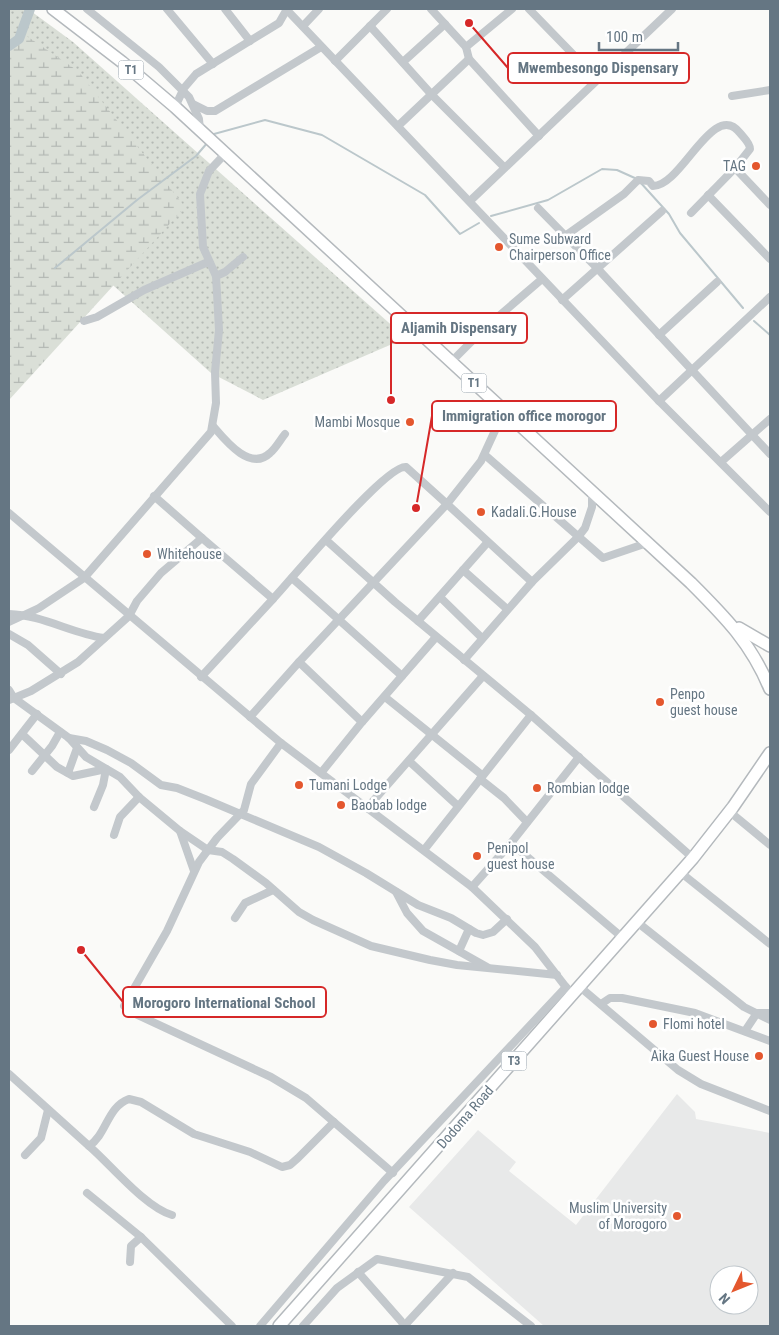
<svg xmlns="http://www.w3.org/2000/svg" width="779" height="1335" viewBox="0 0 779 1335" font-family="'Roboto Condensed',sans-serif">
  <style>
    .built { fill: #e8e9e9; fill-rule: evenodd }
    .green { fill: url(#green-dots) }
    .wetland { fill: url(#wetland-marsh) }
    .lines { fill: none; stroke-linecap: round; stroke-linejoin: round }
    .stream { stroke: #bbc7cb; stroke-width: 2 }
    .river { stroke: #bbc7cb; stroke-width: 10 }
    .highway-casing { stroke: #b4b9bd; stroke-width: 14 }
    .minor { stroke: #c3c8cc; stroke-width: 8 }
    .highway { stroke: #fff; stroke-width: 11 }
    .poi-dot { fill: #e4572e; stroke: #fff; stroke-width: 2 }
    .labels { text-anchor: middle; stroke-width: 5; stroke-linejoin: round; paint-order: stroke }
    .shield { fill: #fff; stroke: #939fa8; stroke-width: 1 }
    .shield-label { font-size: 12px; font-weight: bold; fill: #657683 }
    .poi-label { font-size: 14px; fill: #657683; stroke: #fff; text-anchor: start }
    .street-label { font-size: 14px; fill: #657683; stroke: #fff }
    .leader { fill: none; stroke: #d62828; stroke-width: 2 }
    .callout-dot { fill: #d62828; stroke: #fff; stroke-width: 2 }
    .callout { fill: #fff; stroke: #d62828; stroke-width: 2 }
    .callout-label { font-size: 15px; text-anchor: middle; font-weight: bold; fill: #657683 }
  </style>
  <defs>
    <pattern id="green-dots" width="8" height="8" patternUnits="userSpaceOnUse" patternTransform="scale(1.25)"><rect width="8" height="8" fill="#dadfd7"/><path d="M2 2h.1M6 6h.1" fill="none" stroke="#b4b9b4" stroke-width="1.8" stroke-linecap="round"/></pattern>
    <pattern id="wetland-marsh" width="20" height="14" patternUnits="userSpaceOnUse" patternTransform="scale(1.25)"><rect width="20" height="14" fill="#dadfd7"/><path d="M1 5h8M5 5V1M11 12h8M15 12V8" fill="none" stroke="#b4b9b4"/></pattern>
  </defs>
  <rect width="100%" height="100%" fill="#fafaf8"/>
  <path class="built" d="M677,1094L695,1112L696,1119L770,1133V1326H544L409,1207L478,1130L516,1162L509,1171L576,1225ZM719,1275H749V1305H719Z"/>
  <polygon class="green" points="9,9 28,9 73,42 406,338 263,400 211,373 9,192"/>
  <polygon class="wetland" points="9,24 78,71 185,207 9,400"/>
  <g class="lines">
    <g class="stream">
      <polyline points="212,136 214,134 265,120 322,135 425,195 460,234 479,223"/>
      <polyline points="640,182 669,214 680,233 743,308"/>
      <polyline points="491,216 548,200 602,169 617,170 637,179"/>
      <polyline points="55,268 137,200 196,156 208,142"/>
      <polyline points="754,321 770,335"/>
    </g>
    <polyline class="river" points="9,46 19,39 30,9"/>
    <g class="highway-casing">
      <g id="highway">
        <path d="M53,9L122,62L175,107L691,583C725,617 751,643 770,689"/>
        <polyline points="739,628 770,646"/>
        <polyline points="279,1326 693,858 733,807 770,753"/>
      </g>
    </g>
    <g class="minor">
      <polyline points="87,9 159,67 189,97 199,119 200,130"/>
      <polyline points="167,9 213,64"/>
      <polyline points="225,9 250,41"/>
      <polyline points="286,9 659,401 770,512"/>
      <polyline points="431,9 466,47"/>
      <polyline points="512,9 466,47 469,59 539,136"/>
      <polyline points="529,9 597,79"/>
      <polyline points="303,26 319,9"/>
      <polyline points="370,26 432,95 504,167"/>
      <polyline points="335,61 387,9"/>
      <polyline points="403,62 445,24"/>
      <polyline points="732,96 770,90"/>
      <polyline points="193,104 207,111 215,111 321,47"/>
      <polyline points="175,107 184,88 196,74 279,23 287,9"/>
      <polyline points="398,126 469,59"/>
      <polyline points="735,168 770,205"/>
      <polyline points="708,195 770,259"/>
      <polyline points="470,201 672,9"/>
      <polyline points="538,208 597,268 770,454"/>
      <path d="M565,236L624,194L638,180L649,181L653,186C682,186 713,99 740,133C744,138 750,143 750,149L735,168L691,213"/>
      <polyline points="216,276 225,272 243,257"/>
      <polyline points="562,300 662,211"/>
      <polyline points="84,321 97,317 144,290 208,262"/>
      <polyline points="659,335 717,282"/>
      <polyline points="451,362 486,327 542,279"/>
      <polyline points="659,401 770,297"/>
      <path d="M213,426C225,440 250,472 270,453C276,448 280,440 285,434"/>
      <polyline points="485,455 603,558 647,543"/>
      <polyline points="721,462 770,419"/>
      <polyline points="154,496 202,538"/>
      <polyline points="9,513 281,743 472,887 535,947 572,995"/>
      <polyline points="326,540 395,602 531,715 693,858"/>
      <polyline points="463,570 507,609"/>
      <polyline points="292,578 402,676"/>
      <polyline points="440,597 482,638"/>
      <path d="M9,614C42,615 71,633 104,638"/>
      <polyline points="418,621 487,543"/>
      <polyline points="9,622 39,608 84,578 211,432 216,403 215,372 219,330 217,293 216,276 203,247 200,194 209,171 225,154"/>
      <polyline points="9,634 28,645 61,674"/>
      <polyline points="464,660 532,582 578,537 585,528 592,507 592,491"/>
      <polyline points="201,677 273,599"/>
      <polyline points="9,690 14,698 69,738 86,757 120,777 139,797 180,831 208,850 222,852 233,859 266,883 299,912 313,920 371,946 430,960 457,965 557,975"/>
      <polyline points="385,697 482,775"/>
      <path d="M9,700L31,691L78,662L129,616L137,601L161,573L202,538L273,599C292,579 386,464 406,467L447,504L481,461L504,411"/>
      <polyline points="250,717 299,662"/>
      <polyline points="362,722 299,662 447,504 532,582"/>
      <polyline points="23,735 57,767 73,776 106,769 103,785 94,807"/>
      <polyline points="69,738 86,741 107,750 131,763 161,785 177,788 205,799 319,847 366,873 418,905 451,918 476,933 483,935 493,932 507,919"/>
      <polyline points="281,743 251,784 244,810 217,838 199,862 167,931 124,1006 129,1011 271,1077 306,1098 393,1173"/>
      <polyline points="9,750 37,714"/>
      <polyline points="409,761 458,806"/>
      <polyline points="32,771 52,746 60,732"/>
      <polyline points="68,773 77,748"/>
      <polyline points="321,773 362,722 436,637"/>
      <polyline points="480,779 504,798 527,822"/>
      <polyline points="367,808 483,676"/>
      <polyline points="730,812 770,845"/>
      <polyline points="180,831 194,871"/>
      <polyline points="114,835 120,817 139,797"/>
      <polyline points="511,843 623,938"/>
      <polyline points="424,850 531,715"/>
      <polyline points="680,872 770,944"/>
      <polyline points="472,887 511,843 579,757"/>
      <polyline points="396,892 407,913 423,931 487,967"/>
      <polyline points="235,918 245,903 273,890"/>
      <polyline points="637,922 744,1007 770,1020"/>
      <polyline points="459,951 469,929"/>
      <polyline points="580,987 678,1070 701,1084 770,1111"/>
      <polyline points="601,1004 610,998 622,998 695,1013 770,1041"/>
      <polyline points="745,1031 757,1013 770,1013"/>
      <path d="M9,1074L89,1146C107,1134 107,1107 129,1099L141,1102L194,1134L250,1152L282,1167L290,1165L298,1158L334,1122"/>
      <path d="M89,1146C110,1164 146,1208 172,1215"/>
      <polyline points="25,1155 41,1138 48,1110"/>
      <polyline points="87,1193 141,1237 131,1246 130,1262"/>
      <polyline points="141,1237 232,1326"/>
      <polyline points="358,1272 401,1321 404,1326"/>
      <polyline points="405,1325 453,1273"/>
      <polyline points="260,1326 384,1181 566,987"/>
      <polyline points="303,1326 337,1288 377,1259 468,1277 531,1326"/>
    </g>
    <use href="#highway" class="highway"/>
  </g>
  <g class="poi-dot">
    <circle cx="756" cy="166" r="5"/>
    <circle cx="499" cy="247" r="5"/>
    <circle cx="410" cy="422" r="5"/>
    <circle cx="481" cy="512" r="5"/>
    <circle cx="147" cy="554" r="5"/>
    <circle cx="660" cy="702" r="5"/>
    <circle cx="299" cy="785" r="5"/>
    <circle cx="537" cy="788" r="5"/>
    <circle cx="341" cy="805" r="5"/>
    <circle cx="477" cy="856" r="5"/>
    <circle cx="653" cy="1024" r="5"/>
    <circle cx="759" cy="1056" r="5"/>
    <circle cx="677" cy="1216" r="5"/>
  </g>
  <g class="labels">
    <g class="shield">
      <rect x="118.5" y="60.5" width="25" height="19" rx="4"/>
      <rect x="461.5" y="373.5" width="25" height="19" rx="4"/>
      <rect x="501.5" y="1051.5" width="25" height="19" rx="4"/>
    </g>
    <g class="shield-label">
      <text x="131" y="74">T1</text>
      <text x="474" y="387">T1</text>
      <text x="514" y="1065">T3</text>
    </g>
    <g class="poi-label">
      <text x="746" y="171" text-anchor="end">TAG</text>
      <text x="509" y="244">Sume Subward<tspan x="509" dy="16">Chairperson Office</tspan></text>
      <text x="400" y="427" text-anchor="end">Mambi Mosque</text>
      <text x="491" y="517">Kadali.G.House</text>
      <text x="157" y="559">Whitehouse</text>
      <text x="670" y="699">Penpo<tspan x="670" dy="16">guest house</tspan></text>
      <text x="309" y="790">Tumani Lodge</text>
      <text x="547" y="793">Rombian lodge</text>
      <text x="351" y="810">Baobab lodge</text>
      <text x="487" y="853">Penipol<tspan x="487" dy="16">guest house</tspan></text>
      <text x="663" y="1029">Flomi hotel</text>
      <text x="749" y="1061" text-anchor="end">Aika Guest House</text>
      <text x="667" y="1213" text-anchor="end">Muslim University<tspan x="667" dy="16">of Morogoro</tspan></text>
    </g>
    <g class="street-label">
      <text transform="translate(465 1117) rotate(-49)" y="5">Dodoma Road</text>
    </g>
  </g>
  <path class="leader" d="M469 23L508 68M391 400L391 328M416 508L432 416M81 950L123 1002"/>
  <g class="callout-dot">
    <circle cx="469" cy="23" r="5"/>
    <circle cx="391" cy="400" r="5"/>
    <circle cx="416" cy="508" r="5"/>
    <circle cx="81" cy="950" r="5"/>
  </g>
  <g class="callout">
    <rect x="508" y="53" width="181" height="30" rx="5"/>
    <rect x="391" y="313" width="136" height="30" rx="5"/>
    <rect x="432" y="401" width="184" height="30" rx="5"/>
    <rect x="123" y="987" width="203" height="30" rx="5"/>
  </g>
  <g class="callout-label">
    <text x="598" y="73">Mwembesongo Dispensary</text>
    <text x="459" y="333">Aljamih Dispensary</text>
    <text x="524" y="421">Immigration office morogor</text>
    <text x="224" y="1008">Morogoro International School</text>
  </g>
  <rect width="779" height="1335" fill="none" stroke="#657683" stroke-width="20"/>
  <g transform="translate(734 1290) rotate(227)"><circle r="24" fill="#ffffff" stroke="#c1c8cd"/>
  <path d="M0-4L9 19L0 12L-9 19Z" fill="#e4572e"/>
  <text y="-8" font-size="14" font-weight="bold" text-anchor="middle" fill="#657683">N</text>
  </g>
  <path d="M599 42v8h79v-8" fill="none" stroke="#657683" stroke-width="2.5"/>
  <text x="606" y="42" font-size="15" fill="#657683" stroke="#ffffff" stroke-width="4" paint-order="stroke">100 m</text>
</svg>
